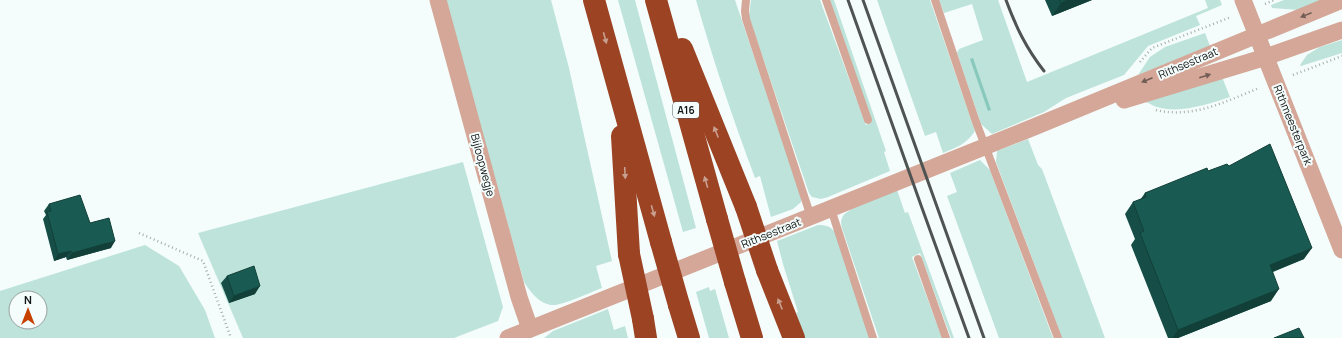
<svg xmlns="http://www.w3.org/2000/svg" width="1342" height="338" viewBox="0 0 1342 338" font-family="Manrope,sans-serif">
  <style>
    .green { fill: #bde3db; fill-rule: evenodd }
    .water { fill: #89c9bd }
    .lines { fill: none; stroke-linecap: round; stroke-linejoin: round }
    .path { stroke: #a7aeac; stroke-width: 2.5; stroke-dasharray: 1 3; stroke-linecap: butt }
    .service { stroke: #d4a798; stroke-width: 8 }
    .minor { stroke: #d4a798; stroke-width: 17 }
    .motorway { stroke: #9c4324; stroke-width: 22 }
    .rail { stroke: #4f5453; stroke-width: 3 }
    .motorway-bridge { stroke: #9c4324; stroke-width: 22 }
    .wall { fill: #164e47 }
    .shaded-wall { fill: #124039 }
    .building { fill: #195b52; stroke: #124039 }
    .oneway { fill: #725d55 }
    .oneway2 { fill: #c8a090 }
    .labels { text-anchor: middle; stroke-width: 4; stroke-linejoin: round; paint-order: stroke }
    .shield { fill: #f4fdfb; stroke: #545958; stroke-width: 1 }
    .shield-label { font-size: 10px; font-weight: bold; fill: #101312 }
    .street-label { font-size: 11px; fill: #101312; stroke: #f4fdfb }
  </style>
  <rect width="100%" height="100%" fill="#f4fdfb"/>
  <g class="green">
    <path d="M445,0H551L569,68L612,261L596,266L602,288C591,292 562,306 552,305C539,304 530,291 524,282Z"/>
    <polygon points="618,0 635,0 696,228 683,232"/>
    <path d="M696,0H735L801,196V202L793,209L771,217L760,176L755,178C733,119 713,60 696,0Z"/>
    <polygon points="751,0 820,0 866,125 872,122 830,0 834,0 886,151 884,152 890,171 828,197 821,199 812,197 809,193 749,17"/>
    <path d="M877,0H930L975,131C966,144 958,147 943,153L936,132L925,136Z"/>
    <polygon points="939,0 998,0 1027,82 1208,8 1205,0 1220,0 1222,5 1196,16 1200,25 1148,46 1124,75 1066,98 1044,112 992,134 981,124 957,53 959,49 983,40 972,4 944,13"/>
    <polygon points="1284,0 1326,0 1299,10 1272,8 1271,5"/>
    <polygon points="1205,33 1210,46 1138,75 1150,57 1165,47"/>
    <polygon points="1342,40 1342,53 1301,66 1300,65 1307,55 1320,47"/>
    <path d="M1222,77L1230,97C1209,104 1179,114 1157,107C1153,106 1149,103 1146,102Z"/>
    <polygon points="1028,139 1038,165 1042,169 1105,338 1062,338 996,162 997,151"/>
    <polygon points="980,160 990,170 1053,338 999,338 947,196 957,192 950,173"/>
    <polygon points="463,162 503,307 498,321 454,338 243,338 198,233"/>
    <path d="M897,190L905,213L908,212L954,338H951L920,253L912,257L942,338H879L843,231C841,226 840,221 843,216C849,207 886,195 897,190Z"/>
    <path d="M818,225C826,225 830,226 835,232L870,338H804L796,313L798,312L783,264L777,241Z"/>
    <path d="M145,245L179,266L205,310L215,338H0V291ZM16,298H40V322H16Z"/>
    <polygon points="709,287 710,291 715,289 729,338 709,338 696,292"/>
    <polygon points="608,309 614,330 625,326 628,338 544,338 553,331"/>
  </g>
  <polygon class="water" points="973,58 991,110 988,111 970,59"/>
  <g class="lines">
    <g class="path">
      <polyline points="1265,4 1274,0"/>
      <polyline points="1140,62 1152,48 1231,17"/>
      <polyline points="1293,75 1342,56"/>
      <path d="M1156,110C1192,119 1227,101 1259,88"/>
      <polyline points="139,233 203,261 231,338"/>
    </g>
    <g class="service">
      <polyline points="746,0 745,11 746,19 811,217"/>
      <polyline points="826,0 868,120"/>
      <polyline points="935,0 976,122 1058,338"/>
      <polyline points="831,209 873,338"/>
      <polyline points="918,259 946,338"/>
    </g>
    <g class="minor">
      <polyline points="438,0 519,297 530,329"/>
      <polyline points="1243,0 1342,250"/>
      <polyline points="1124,100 1266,57 1342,30"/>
      <polyline points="508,338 1034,127 1342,0"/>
    </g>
    <g class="motorway">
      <polyline points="594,0 661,242"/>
      <polyline points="656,0 717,219"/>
      <polyline points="682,49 746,207"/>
      <polyline points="622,136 629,254"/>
      <polyline points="767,270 794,338"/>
      <polyline points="735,282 752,338"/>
      <polyline points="679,305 689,338"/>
      <polyline points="643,319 646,338"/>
    </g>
    <g class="rail">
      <polyline points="848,0 922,208 969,338"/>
      <polyline points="863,0 984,338"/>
      <path d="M1006,0C1016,27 1026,48 1044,71"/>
    </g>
    <g class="motorway-bridge">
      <polyline points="746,207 767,270"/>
      <polyline points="717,219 735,282"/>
      <polyline points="661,242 679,305"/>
      <polyline points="629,254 643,319"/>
    </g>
  </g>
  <g class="wall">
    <polygon points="1045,0 1092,0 1052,16"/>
    <polygon points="1229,166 1304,259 1273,272 1271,301 1178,338 1168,338 1131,245 1135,239 1125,214 1133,202 1140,200 1145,193 1208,171"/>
    <polygon points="49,204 90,223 111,248 67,260 66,257 54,261 43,219 46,215 44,211"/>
    <polygon points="227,276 255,294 229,303 221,283"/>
  </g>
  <g class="shaded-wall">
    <polygon points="1068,0 1092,0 1052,16 1061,3"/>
    <polygon points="115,241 111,248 67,260 72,253"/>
    <polygon points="1312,248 1304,259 1261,276 1270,265"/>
    <polygon points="71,251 66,257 54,261 58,254"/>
    <polygon points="260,286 255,294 229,303 234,296"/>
    <polygon points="1279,289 1271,301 1178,338 1172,338 1178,330"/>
  </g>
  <g class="building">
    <polygon points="1060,0 1068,0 1061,3"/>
    <polygon points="1270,144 1312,248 1270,265 1279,289 1178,330 1140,233 1144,231 1133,202 1146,197 1145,193 1207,168 1208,171 1227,164 1229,166"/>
    <polygon points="80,195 90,223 109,218 115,241 72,253 71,251 58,254 47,212 51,211 49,204"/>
    <polygon points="254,266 260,286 234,296 227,276"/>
    <polygon points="1299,328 1304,338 1274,338"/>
  </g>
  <defs><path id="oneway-solid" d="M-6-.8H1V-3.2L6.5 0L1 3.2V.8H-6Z"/></defs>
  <g class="oneway">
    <use href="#oneway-solid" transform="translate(1306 15) rotate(158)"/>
    <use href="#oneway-solid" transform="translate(1205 76) rotate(-17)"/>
    <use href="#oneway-solid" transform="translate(1147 80) rotate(157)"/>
  </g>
  <g class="oneway2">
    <use href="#oneway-solid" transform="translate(605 38) rotate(75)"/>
    <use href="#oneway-solid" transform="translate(716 132) rotate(-112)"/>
    <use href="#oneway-solid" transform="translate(625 173) rotate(87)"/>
    <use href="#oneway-solid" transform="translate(706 182) rotate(-106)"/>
    <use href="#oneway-solid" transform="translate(653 211) rotate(74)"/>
    <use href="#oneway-solid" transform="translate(780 304) rotate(-112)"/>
  </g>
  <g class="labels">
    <rect class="shield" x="673" y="102" width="26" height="16" rx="3"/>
    <g class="shield-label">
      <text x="686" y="114">A16</text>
    </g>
    <g class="street-label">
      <text transform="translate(1188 63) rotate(-23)" y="4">Rithsestraat</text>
      <text transform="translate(1293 125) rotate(68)" y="4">Rithmeesterpark</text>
      <text transform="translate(483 165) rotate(75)" y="4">Bijloopwegje</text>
      <text transform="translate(771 233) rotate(-22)" y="4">Rithsestraat</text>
    </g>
  </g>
  <g transform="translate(28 310)"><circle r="19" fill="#f4fdfb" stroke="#999f9e"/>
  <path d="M0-3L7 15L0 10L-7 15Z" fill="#c64000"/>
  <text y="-6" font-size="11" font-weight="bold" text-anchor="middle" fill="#101312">N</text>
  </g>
</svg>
